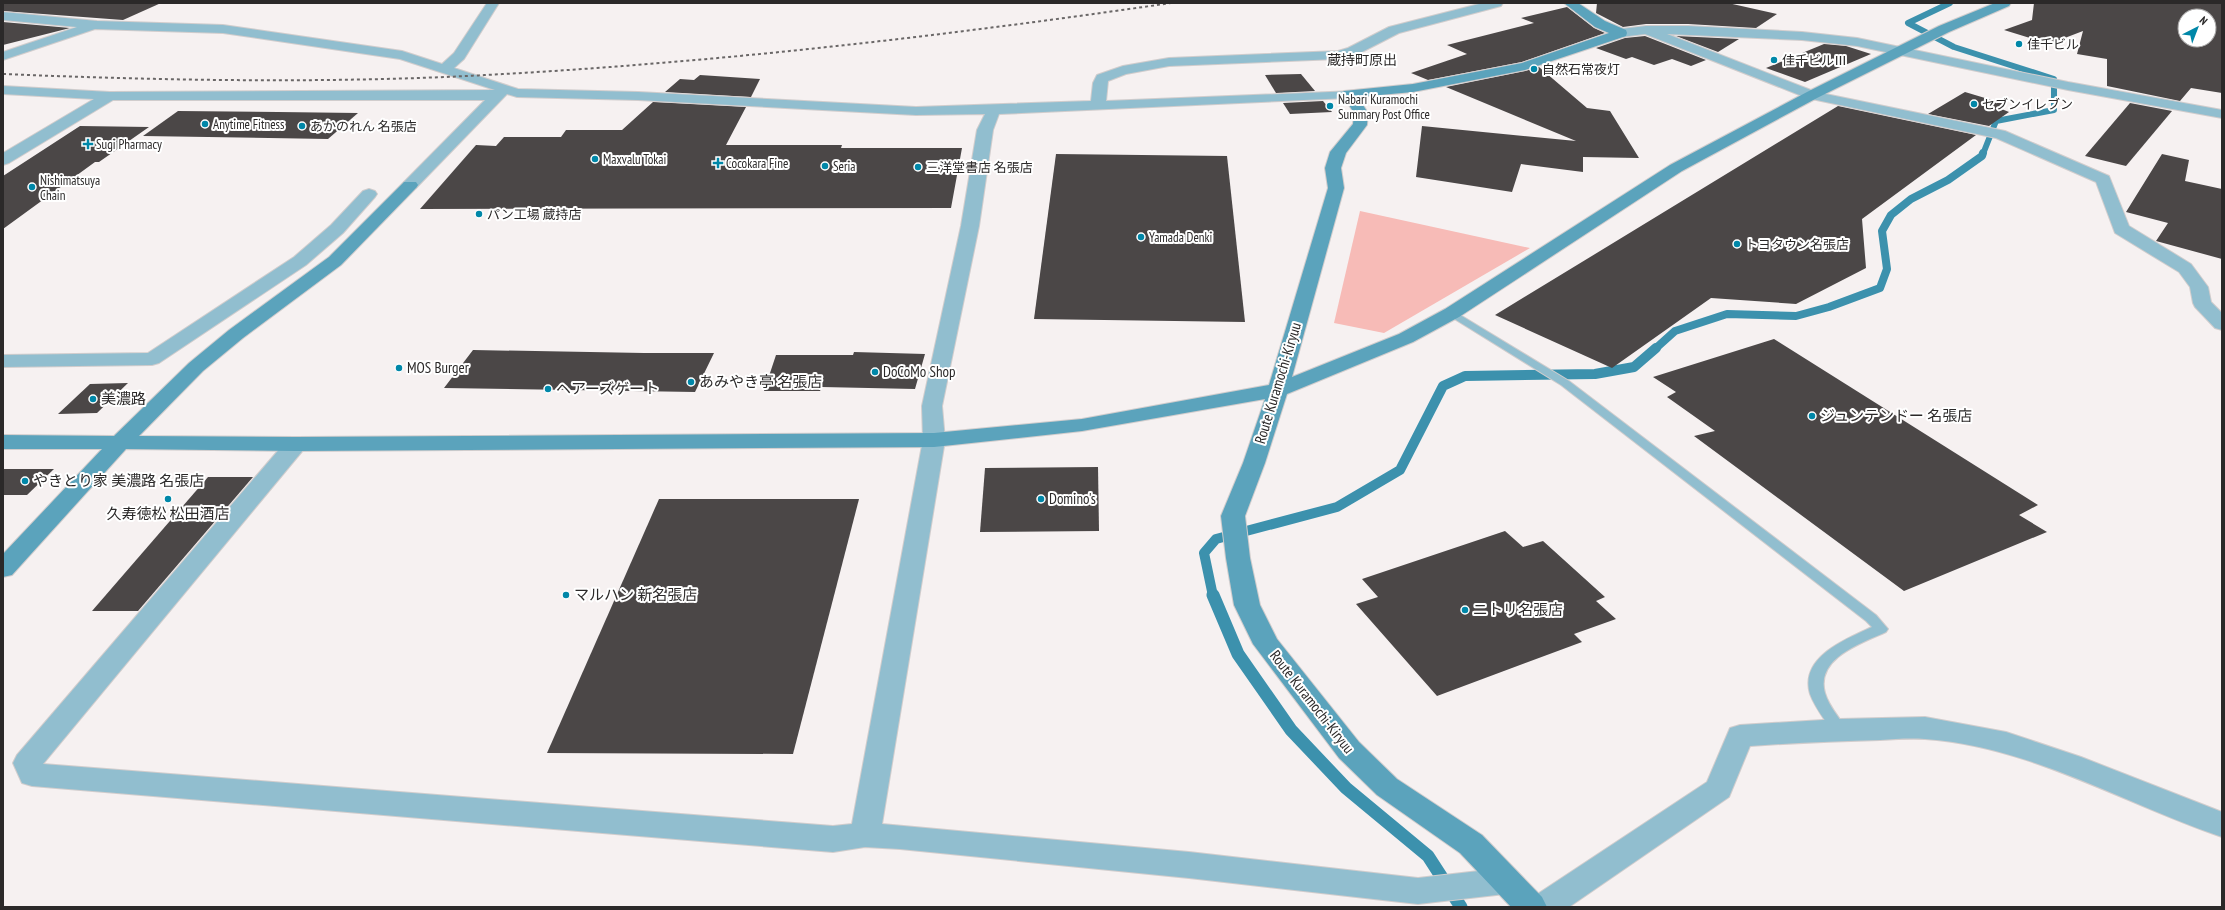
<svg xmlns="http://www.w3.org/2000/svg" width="2225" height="910" viewBox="0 0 2225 910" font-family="'PT Sans Narrow','Noto Sans JP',sans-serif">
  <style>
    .green { fill: #f7bbb7 }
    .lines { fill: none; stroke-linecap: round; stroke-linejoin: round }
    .stream-far3 { stroke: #3c91ad; stroke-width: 6 }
    .stream-far2 { stroke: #3c91ad; stroke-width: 8 }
    .stream-far1 { stroke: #3c91ad; stroke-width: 10 }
    .stream { stroke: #3c91ad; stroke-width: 13 }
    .building { fill: #4b4747; fill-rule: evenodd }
    .lane-casing { stroke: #d1cdcd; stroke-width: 2 }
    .street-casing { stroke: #d1cdcd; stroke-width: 2 }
    .secondary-casing { stroke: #d1cdcd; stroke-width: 2 }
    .lane { fill: #91becf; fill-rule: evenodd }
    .street { fill: #91becf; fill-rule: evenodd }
    .secondary { fill: #5ba3bc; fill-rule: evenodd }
    .rail { stroke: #6a6767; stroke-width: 2; stroke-dasharray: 3 3; stroke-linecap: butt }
    .poi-dot { fill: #0087a8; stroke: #fff; stroke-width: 1.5 }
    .labels { text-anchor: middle; stroke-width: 4; stroke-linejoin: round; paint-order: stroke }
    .far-poi-label { font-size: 13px; fill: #2b2929; stroke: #fff; text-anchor: start }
    .far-quarter-label { font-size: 14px; fill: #2b2929; stroke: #fff }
    .poi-label { font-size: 15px; fill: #2b2929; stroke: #fff; text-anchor: start }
    .street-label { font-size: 15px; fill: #2b2929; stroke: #fff }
  </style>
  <rect width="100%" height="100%" fill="#f6f1f1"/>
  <polygon class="green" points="1360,211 1530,248 1384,333 1334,323"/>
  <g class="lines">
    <polyline class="stream-far3" points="1950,3 1908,23 1954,47 2054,79 2054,110 1996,121 1983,154"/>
    <polyline class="stream-far2" points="1655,349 1675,331 1727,314 1796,316 1829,307 1880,288 1887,269 1882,231 1891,215 1911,199 1948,180 1982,156 1983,153"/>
    <polyline class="stream-far1" points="1213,596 1204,553 1216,539 1337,507 1400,470 1443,386 1465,376 1595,374 1634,367 1656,348"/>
    <polyline class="stream" points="1213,595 1238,654 1291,730 1346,788 1428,856 1461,907"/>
  </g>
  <g class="building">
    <polygon points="3,3 161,3 123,20 3,11"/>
    <polygon points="1597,3 1728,3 1777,14 1756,28 1688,24 1646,24 1623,27 1596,13"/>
    <path d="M2034,3H2222V93L2191,88L2180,101L2107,86V59L2077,54L2083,31L2049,44L2004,30L2032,20ZM2185,16H2209V40H2185Z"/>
    <polygon points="1567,7 1594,28 1605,33 1522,62 1428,80 1411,73 1467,54 1447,45 1534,23 1521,18"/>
    <polygon points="3,22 70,28 3,45"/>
    <polygon points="1645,36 1706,60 1691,66 1672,59 1654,65 1632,57 1626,59 1596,48 1625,38"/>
    <polygon points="1676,36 1739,39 1718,52"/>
    <polygon points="1824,44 1846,46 1871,54 1805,82 1766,68"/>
    <polygon points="1539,67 1587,108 1610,111 1639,158 1583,157 1583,172 1521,164 1512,192 1416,177 1422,126 1576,141 1446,87 1525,71"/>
    <polygon points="1301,74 1315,91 1276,93 1265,75"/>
    <polygon points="700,75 760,79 751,97 665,92 680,79 694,80"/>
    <polygon points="1965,92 2005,104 1999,108 2009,112 1989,126 1928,114"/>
    <polygon points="1323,101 1332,112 1290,114 1283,103"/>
    <polygon points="653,102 746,107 726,145 842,145 841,148 962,148 951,208 420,209 476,145 496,146 504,137 561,137 566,130 622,130"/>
    <polygon points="2130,103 2172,111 2126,166 2085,156"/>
    <polygon points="1838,106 1976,135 1862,219 1866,268 1796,304 1711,298 1612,368 1495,315"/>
    <polygon points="178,111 278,112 358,113 328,139 143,136"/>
    <polygon points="80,126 149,127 99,162 95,162 3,229 3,176"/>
    <polygon points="1056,154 1227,156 1245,322 1034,319"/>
    <polygon points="2162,154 2189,160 2185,181 2222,189 2222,259 2156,241 2168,223 2126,212"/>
    <polygon points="1774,339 2038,505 2019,515 2047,532 1904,591 1694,436 1715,431 1667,397 1676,392 1653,377"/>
    <polygon points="473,350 644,353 714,353 695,392 444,388"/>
    <polygon points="854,352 925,354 915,389 822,387 820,391 764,391 776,355 853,355"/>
    <polygon points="128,383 97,413 58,414 90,384"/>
    <polygon points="1098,467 1099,531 980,532 985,468"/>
    <polygon points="3,469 54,469 27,495 3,495"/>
    <polygon points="208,477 253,477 138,611 92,611"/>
    <polygon points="659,499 859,499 793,754 547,753"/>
    <polygon points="1505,531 1523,547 1543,541 1605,597 1596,601 1616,619 1574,634 1582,642 1437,696 1356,604 1378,597 1362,579"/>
  </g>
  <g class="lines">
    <g class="lane-casing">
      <path id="lane" d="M1452,310L1569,381L1876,615L1888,629L1886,632C1862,643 1815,658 1825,693C1829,707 1840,718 1847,730L1844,734L1839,736L1834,734C1826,721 1815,708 1810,694C1799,657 1846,639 1872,627L1866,621L1561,385L1448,315L1447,313Z"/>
    </g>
    <g class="street-casing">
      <g id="street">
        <polygon points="487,3 499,3 464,59 454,68 518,89 638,92 916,107 1091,101 1093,83 1097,75 1123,66 1169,58 1338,51 1348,48 1389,27 1483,3 1503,3 1501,6 1399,33 1358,54 1338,59 1169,66 1126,74 1108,81 1106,101 1354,91 1356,94 1354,97 1349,98 999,114 993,130 979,226 942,406 945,440 882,824 1189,852 1418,878 1505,868 1516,872 1521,881 1516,890 1505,894 1418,904 1189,878 900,849 865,847 833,852 32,786 22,783 13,763 17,755 288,439 296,437 304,439 307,444 304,449 43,764 833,826 852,824 923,440 922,406 961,226 977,130 985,114 916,115 638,100 517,97 507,94 416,188 404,188 402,185 404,182 485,100 113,100 9,163 3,165 3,153 94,99 3,94 3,86 110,92 495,90 400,59 223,33 95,29 3,60 3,52 77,27 3,20 3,12 97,21 223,25 402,51 442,64 454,53"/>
        <polygon points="1646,26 1688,26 1802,32 1857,38 2068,82 2222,110 2222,118 2068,90 1857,46 1802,40 1667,34 1816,92 2005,131 2109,176 2129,226 2191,264 2208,287 2211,302 2222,313 2222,330 2215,328 2195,307 2193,303 2190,287 2179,272 2115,233 2096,182 1996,138 1807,98 1645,34 1621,37 1615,33 1621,29"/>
        <polygon points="369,189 375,191 377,194 375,197 343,233 306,265 159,363 152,365 3,367 3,355 148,353 294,257 331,225 363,191"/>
        <path d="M1925,717L2006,732L2081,757L2222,812V837C2124,804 2030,746 1925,739C1910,738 1895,739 1880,740C1836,741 1793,743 1750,746L1729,797L1569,907H1528L1533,897L1707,782L1730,728L1740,725L1839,719Z"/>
      </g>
    </g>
    <g class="secondary-casing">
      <polygon id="secondary" points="1564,3 1578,3 1605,21 1626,30 1627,33 1626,36 1525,70 1413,92 1358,97 1368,113 1367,125 1346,153 1341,168 1344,188 1292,377 1399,334 1445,309 1670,165 1807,92 1939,26 1995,3 2011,3 2009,6 1949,32 1817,98 1682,171 1459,317 1413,342 1287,394 1265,463 1245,516 1250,558 1260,605 1277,639 1359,742 1397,779 1482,835 1542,897 1547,907 1511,907 1460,853 1377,795 1339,758 1253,644 1234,605 1226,558 1221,516 1243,463 1265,399 1082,431 934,447 296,451 126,449 12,575 3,577 3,554 102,449 3,449 3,435 114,436 189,363 229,330 329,257 404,182 416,182 418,185 416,188 341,265 243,338 203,371 139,436 296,437 934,433 1082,419 1269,385 1328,188 1325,168 1330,152 1353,124 1354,113 1342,94 1344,91 1413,84 1522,63 1609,33 1595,27"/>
    </g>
    <use href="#lane" class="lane"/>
    <use href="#street" class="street"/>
    <use href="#secondary" class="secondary"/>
    <path class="rail" d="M3,74C150,80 297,83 445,77C688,66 930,38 1171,3"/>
  </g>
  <g class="poi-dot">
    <circle cx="2019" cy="44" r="4"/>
    <circle cx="1774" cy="60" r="4"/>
    <circle cx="1534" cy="69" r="4"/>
    <circle cx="1974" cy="104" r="4"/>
    <circle cx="1330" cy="106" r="4"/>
    <circle cx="205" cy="124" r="4"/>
    <circle cx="302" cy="126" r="4"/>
    <path d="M86 138h4v4h4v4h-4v4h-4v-4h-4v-4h4z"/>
    <circle cx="595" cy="159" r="4"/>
    <path d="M716 157h4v4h4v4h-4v4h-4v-4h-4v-4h4z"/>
    <circle cx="825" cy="166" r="4"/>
    <circle cx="918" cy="167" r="4"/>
    <circle cx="32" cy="187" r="4"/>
    <circle cx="479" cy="214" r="4"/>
    <circle cx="1141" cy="237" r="4"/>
    <circle cx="1737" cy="244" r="4"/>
    <circle cx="399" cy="368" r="4"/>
    <circle cx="875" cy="372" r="4"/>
    <circle cx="691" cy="382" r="4"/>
    <circle cx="548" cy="389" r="4"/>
    <circle cx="93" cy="399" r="4"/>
    <circle cx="1812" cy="416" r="4"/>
    <circle cx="25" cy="481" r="4"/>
    <circle cx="168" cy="499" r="4"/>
    <circle cx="1041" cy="499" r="4"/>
    <circle cx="566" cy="595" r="4"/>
    <circle cx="1465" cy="610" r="4"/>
  </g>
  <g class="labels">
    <g class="far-poi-label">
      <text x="2027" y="49">佳千ビル</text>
      <text x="1782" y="65">佳千ビルⅢ</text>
      <text x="1542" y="74">自然石常夜灯</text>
      <text x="1338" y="104">Nabari Kuramochi<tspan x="1338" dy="15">Summary Post Office</tspan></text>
      <text x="1982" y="109">セブンイレブン</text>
      <text x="213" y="129">Anytime Fitness</text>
      <text x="310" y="131">あかのれん 名張店</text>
      <text x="96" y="149">Sugi Pharmacy</text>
      <text x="603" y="164">Maxvalu Tokai</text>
      <text x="726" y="168">Cocokara Fine</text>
      <text x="833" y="171">Seria</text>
      <text x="926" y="172">三洋堂書店 名張店</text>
      <text x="40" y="185">Nishimatsuya<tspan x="40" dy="15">Chain</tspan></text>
      <text x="487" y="219">パン工場 蔵持店</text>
      <text x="1149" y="242">Yamada Denki</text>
      <text x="1745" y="249">トヨタウン名張店</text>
    </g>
    <g class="far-quarter-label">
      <text x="1362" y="65">蔵持町原出</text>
    </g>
    <g class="poi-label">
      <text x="407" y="373">MOS Burger</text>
      <text x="883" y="377">DoCoMo Shop</text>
      <text x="699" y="387">あみやき亭 名張店</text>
      <text x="556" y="394">ヘアーズゲート</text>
      <text x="101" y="404">美濃路</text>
      <text x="1820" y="421">ジュンテンドー 名張店</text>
      <text x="33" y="486">やきとり家 美濃路 名張店</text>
      <text x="1049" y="504">Domino's</text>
      <text x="168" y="519" text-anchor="middle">久寿徳松 松田酒店</text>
      <text x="574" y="600">マルハン 新名張店</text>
      <text x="1473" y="615">ニトリ名張店</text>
    </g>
    <g class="street-label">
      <text transform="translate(1278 383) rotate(-73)" y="5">Route Kuramochi-Kiryuu</text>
      <text transform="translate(1312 702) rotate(52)" y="5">Route Kuramochi-Kiryuu</text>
    </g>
  </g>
  <rect width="2225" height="910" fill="none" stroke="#2b2929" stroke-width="8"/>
  <g transform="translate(2197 28) rotate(42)"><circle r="19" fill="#ffffff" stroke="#aaa9a9"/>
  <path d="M0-3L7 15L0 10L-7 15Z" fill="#0087a8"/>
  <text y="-6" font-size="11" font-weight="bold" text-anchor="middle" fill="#2b2929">N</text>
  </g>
</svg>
